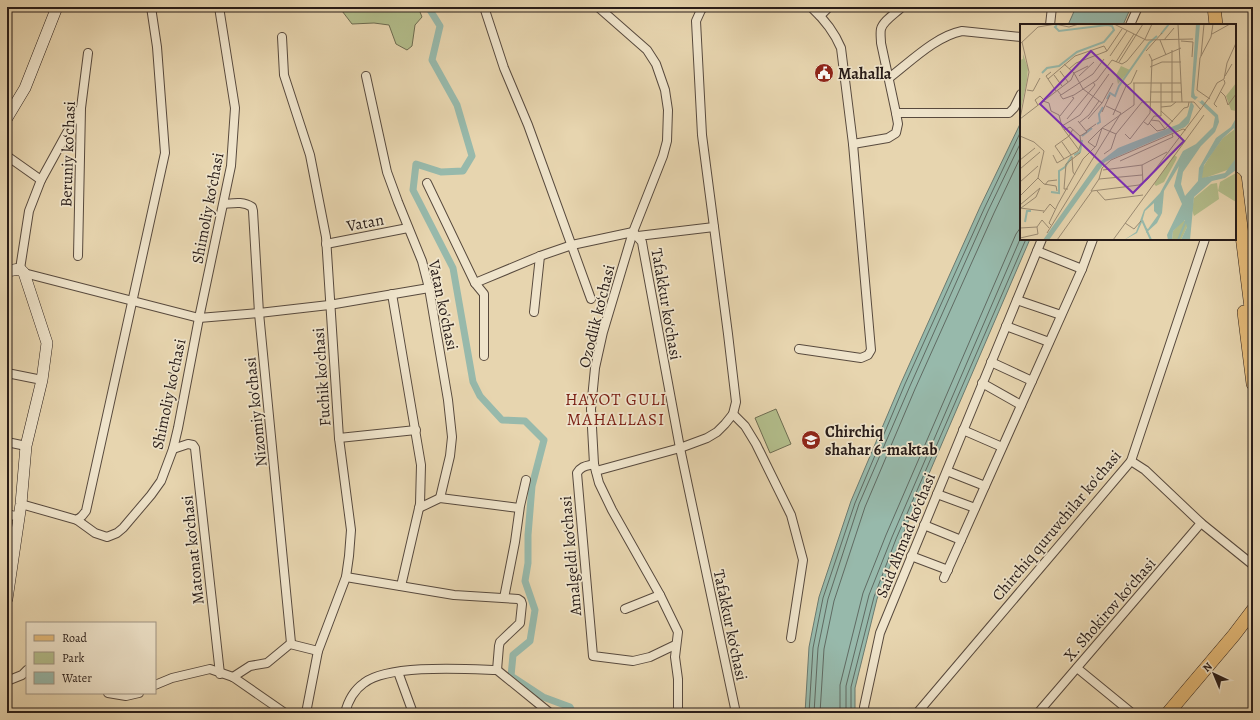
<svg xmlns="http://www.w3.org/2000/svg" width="1260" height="720" viewBox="0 0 1260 720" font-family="Alegreya,serif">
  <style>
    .green { fill: #b3be8c; stroke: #6e6d52 }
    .water { fill: #97b9ab; stroke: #6b7a70 }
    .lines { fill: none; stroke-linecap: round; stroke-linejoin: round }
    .shore { stroke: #606a62; stroke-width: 1 }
    .canal { stroke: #97b9ab; stroke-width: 7 }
    .street-casing { stroke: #584a3e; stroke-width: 10 }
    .secondary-casing { stroke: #281c18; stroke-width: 12 }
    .primary-casing { stroke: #281c18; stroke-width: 14 }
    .street { stroke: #efe4cb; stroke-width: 8 }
    .secondary { stroke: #efe4cb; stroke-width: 11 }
    .primary { stroke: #e4ba78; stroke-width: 13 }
    .labels { text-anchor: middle; stroke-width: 3.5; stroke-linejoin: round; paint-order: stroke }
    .poi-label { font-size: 16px; font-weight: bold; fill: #281c18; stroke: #efe4cb; text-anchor: start }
    .street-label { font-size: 16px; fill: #281c18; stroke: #efe4cb }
    .neighbourhood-label { font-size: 17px; letter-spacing: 1px; fill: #7a1f14; stroke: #efe4cb }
    .inset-river { fill: none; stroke: #97b9ab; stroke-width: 2 }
    .inset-road { fill: none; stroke: #9b8b73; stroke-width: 1 }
    .view { fill: #7b2cbf; fill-opacity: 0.15; stroke: #7b2cbf; stroke-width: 2 }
    .inset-edge { fill: none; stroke: #281c18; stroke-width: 2 }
  </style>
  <rect width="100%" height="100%" fill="#e7d5af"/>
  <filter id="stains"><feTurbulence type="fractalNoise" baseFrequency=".005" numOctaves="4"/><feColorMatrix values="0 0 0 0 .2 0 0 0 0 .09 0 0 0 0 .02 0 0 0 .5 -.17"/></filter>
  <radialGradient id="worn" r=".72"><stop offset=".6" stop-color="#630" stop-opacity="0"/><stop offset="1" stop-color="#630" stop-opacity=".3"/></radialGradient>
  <g class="green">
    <polygon points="339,7 418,7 422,17 415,25 412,46 407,50 396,44 389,25 374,23 352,24"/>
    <polygon points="776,409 791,444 770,453 755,418"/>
  </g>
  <g class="water">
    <polygon points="1076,7 1131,7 1123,25 1068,25"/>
    <polygon points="1021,122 1021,239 1030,239 900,541 877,599 855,688 855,713 805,713 809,647 819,597 851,501 901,383 980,207"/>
  </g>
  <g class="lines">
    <g class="shore">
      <polyline points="809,713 813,648 823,598 855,503 905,384 984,209 1021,131"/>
      <polyline points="814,713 818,648 828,599 859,504 910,386 988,211 1021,142"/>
      <polyline points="820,713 824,649 834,601 865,507 915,389 994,213 1021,156"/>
      <polyline points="840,713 840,685 863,593 886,535 1016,234 1021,227"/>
      <polyline points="846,713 846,686 869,595 892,537 1021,237"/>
      <polyline points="851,713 851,687 874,597 896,539 1026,239"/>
    </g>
    <polyline class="canal" points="430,7 430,10 440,26 432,60 457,105 472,156 463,171 441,172 416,164 413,190 453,268 473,382 480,396 502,420 525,421 544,440 532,486 528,535 528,563 525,581 535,610 530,641 513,655 511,676 543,697 570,707 573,713"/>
    <g class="street-casing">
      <g id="street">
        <polyline points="484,7 504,68 528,125 591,299"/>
        <polyline points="598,7 647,50 656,64 665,90 668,110 667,141 663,156 633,232 603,332 595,368 591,409 594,464 599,483 612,510 660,595 678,632 675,657 678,679 678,713"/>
        <polyline points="820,16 829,7"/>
        <polyline points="1050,25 1052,7"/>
        <polyline points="1130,25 1138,7"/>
        <polyline points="282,37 284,75 310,155 326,237 339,438 351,530 349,556 346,577 318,651 306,713"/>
        <polyline points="366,76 387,172 398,202 422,261 429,288 448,400 452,437 450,456 440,498"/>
        <path d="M889,78C910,62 936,36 962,31L1021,37"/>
        <polyline points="896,113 1009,113 1014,108 1021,94"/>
        <path d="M853,144L888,138L896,133L898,124L896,113L881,43C881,39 880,33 881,29C883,21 896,13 902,7"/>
        <polyline points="7,156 41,180"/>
        <polyline points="427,183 475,283 484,294 484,356"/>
        <path d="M224,204C234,203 243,201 252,207L253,211L259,313L291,643"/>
        <polyline points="633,232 642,242 643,248 680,448 736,713"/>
        <polyline points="638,236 714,227"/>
        <polyline points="326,244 408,228"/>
        <polyline points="1037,251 1082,269"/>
        <polyline points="78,256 81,108 88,53"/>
        <polyline points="20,269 29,211 41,180 80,109"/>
        <polyline points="24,273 199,318 259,313 329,305 429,288"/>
        <polyline points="475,283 540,256 572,245 633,232"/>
        <polyline points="392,294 421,465 420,504 401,586"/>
        <polyline points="1017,300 1061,315"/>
        <polyline points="534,312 540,256"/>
        <polyline points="1006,326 1049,342"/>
        <path d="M799,349L861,358L868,355L871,350L853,144L841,48C834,31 824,19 811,7"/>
        <polyline points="991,362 1032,381"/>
        <polyline points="7,373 42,380"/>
        <polyline points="982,383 1021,405"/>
        <polyline points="733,414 745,426 756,444 791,515 803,560 791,638"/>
        <polyline points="963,430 1002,447"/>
        <polyline points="339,438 416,430"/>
        <polyline points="7,442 26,446"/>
        <polyline points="173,449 188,444 193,445 195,448 220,674"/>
        <polyline points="1131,461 1145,470 1201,523 1253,565"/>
        <path d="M594,464C586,466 581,466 577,473L593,656L633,661L650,657L675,645"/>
        <polyline points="596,471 680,448 707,438 717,432 725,424 733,414 736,402 728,334 702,135 696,21 701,10 704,7"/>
        <polyline points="947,471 985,486"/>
        <polyline points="937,494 975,508"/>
        <polyline points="21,504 77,520 82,516 86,511 165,153 157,47 151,7"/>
        <polyline points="419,508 440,498 519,508"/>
        <polyline points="7,514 19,517"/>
        <polyline points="77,520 95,533 107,537 117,533 123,528 151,495 161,481 173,449 178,428 199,318 231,166 235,108 219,7"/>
        <polyline points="924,525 961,540"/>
        <polyline points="911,556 948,570"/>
        <polyline points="346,577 454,595 518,599 521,601 522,604 520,623 500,642 499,646 497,670"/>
        <polyline points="944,578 1082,269 1093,239"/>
        <polyline points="504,598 515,542 520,506 526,480"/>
        <polyline points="625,609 660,595"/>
        <polyline points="1077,668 1132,713"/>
        <polyline points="497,670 550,713"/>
        <polyline points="398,672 413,713"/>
        <polyline points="233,677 250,666 267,663 290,644 318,651"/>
        <polyline points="7,681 22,675 27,670"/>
        <polyline points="155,685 172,678 210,669 233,677 285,713"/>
        <polyline points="108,693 126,696 139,693"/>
        <path d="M345,713C348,701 354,690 364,683C389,664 466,669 497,670"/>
        <polyline points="865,713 864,707 880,633 1042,239"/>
        <polyline points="917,713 1131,461 1205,239"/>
        <polyline points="1038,713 1201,523"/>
      </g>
    </g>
    <g class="secondary-casing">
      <g id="secondary">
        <polyline points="7,118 25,88 57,7"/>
        <polyline points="7,271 20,269 24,273 47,343 42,380 26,446 21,504 7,599"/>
      </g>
    </g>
    <g class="primary-casing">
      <g id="primary">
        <polyline points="1214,7 1216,25"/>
        <polyline points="1235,179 1253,324"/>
        <polyline points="1244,312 1253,384"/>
        <polyline points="1168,713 1234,635 1253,610"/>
      </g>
    </g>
    <use href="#street" class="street"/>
    <use href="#secondary" class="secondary"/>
    <use href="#primary" class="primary"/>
  </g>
  <defs>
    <g id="civic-disc" transform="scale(1)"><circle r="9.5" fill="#8f2418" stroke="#efe4cb"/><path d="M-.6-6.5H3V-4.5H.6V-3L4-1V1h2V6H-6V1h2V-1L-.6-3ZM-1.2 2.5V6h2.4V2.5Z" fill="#fff"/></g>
    <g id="school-disc" transform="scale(1)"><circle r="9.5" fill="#8f2418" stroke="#efe4cb"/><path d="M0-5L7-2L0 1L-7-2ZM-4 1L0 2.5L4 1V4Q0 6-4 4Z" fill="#fff"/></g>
  </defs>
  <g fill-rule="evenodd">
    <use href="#civic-disc" x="824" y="73"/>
    <use href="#school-disc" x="811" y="440"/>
  </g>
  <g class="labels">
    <g class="poi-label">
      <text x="838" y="79">Mahalla</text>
      <text x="825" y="437">Chirchiq<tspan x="825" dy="18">shahar 6-maktab</tspan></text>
    </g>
    <g class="street-label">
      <text transform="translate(67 154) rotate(-88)" y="6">Beruniy ko‘chasi</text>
      <text transform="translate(207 208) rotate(-79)" y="6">Shimoliy ko‘chasi</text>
      <text transform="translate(365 222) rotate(-11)" y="6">Vatan</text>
      <text transform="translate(667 304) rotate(80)" y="6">Tafakkur ko‘chasi</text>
      <text transform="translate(444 305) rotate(78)" y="6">Vatan ko'chasi</text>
      <text transform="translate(596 316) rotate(-76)" y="6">Ozodlik ko‘chasi</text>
      <text transform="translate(321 377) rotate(-94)" y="6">Fuchik ko'chasi</text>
      <text transform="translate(168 394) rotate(-78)" y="6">Shimoliy ko'chasi</text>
      <text transform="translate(255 412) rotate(-96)" y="6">Nizomiy ko'chasi</text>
      <text transform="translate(1056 525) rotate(-50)" y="6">Chirchiq quruvchilar ko'chasi</text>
      <text transform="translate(905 535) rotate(-68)" y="6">Said Ahmad ko‘chasi</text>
      <text transform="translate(192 550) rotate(-96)" y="6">Matonat ko‘chasi</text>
      <text transform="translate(570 556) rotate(-95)" y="6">Amalgeldi ko‘chasi</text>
      <text transform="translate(1109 609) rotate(-49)" y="6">X. Shokirov ko‘chasi</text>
      <text transform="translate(731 625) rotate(78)" y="6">Tafakkur ko‘chasi</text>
    </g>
    <g class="neighbourhood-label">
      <text x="616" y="405">HAYOT GULI<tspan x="616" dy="20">MAHALLASI</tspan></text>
    </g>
  </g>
  <g transform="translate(1020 24)">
    <rect width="216" height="216" fill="#e7d5af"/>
    <path d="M3,30L8,44L7,56L0,90V36L3,35ZM101,42L110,46L98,60L96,51ZM216,59V87L211,86L206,72ZM215,105L216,134L210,145L182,155V145L192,129L203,114ZM154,131L157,133L156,136L144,158L136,162L134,160ZM216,149V178L198,167L200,158ZM197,159L199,175L174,192L172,186L174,174L191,160ZM163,196L167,198V203L161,216H152L153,207Z" fill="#b3be8c"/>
    <path d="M176,0H180L174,68L175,72L178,73L175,76L171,73ZM177,76L180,78L182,76L198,91L199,98L195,108L181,122L163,148L161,160L165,172L178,157L179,144L196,114L211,103L216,94V112L214,104L203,114L184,141L182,154L205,149L216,134V146L205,154L192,157L174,173L170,216H161L167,203L165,196L153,207L152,216H148L147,211L162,180L154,162L159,142L144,167L142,189L137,199L126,209V204L128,205L138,191L134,187V179L125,187L122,198L117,209L104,216L116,208L124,186L140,169L163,127L176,120L193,103L195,93ZM171,77L174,82L169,99L165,103L85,138L29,216H23L77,140L98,124L159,100L167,92Z" fill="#97b9ab"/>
    <path class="inset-river" d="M141,10L149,0M22,49L27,44L39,42L57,28L84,18L94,6L92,2L87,1L39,7L35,3L37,1M87,75L90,69L95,72L99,62L129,19L137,12M77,100L80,98L79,90L83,83M62,112L72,104M54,131L60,128L62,116M31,168L39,169V147L45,143L52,132M122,196L131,216M5,198L7,187H11M158,216L167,194"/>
    <path class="inset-road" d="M35,0L49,3L59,0M94,0L126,16L173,15M158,0L162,78M192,10L210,0M140,16L146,31M144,16L154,4M161,17L173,18L172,33M0,20L18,3L36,0M152,26V78M87,27L102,5M126,27L142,9M90,32L107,7M181,32L184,0M92,36L102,40L107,37L125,15L132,0M131,37L161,24M96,38L114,10M99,38L123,0M44,40L54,49L63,65L82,79M130,43L142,38H161M49,45L56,39L87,27M40,47L48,58M31,48L26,52L36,67M54,49L68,42M34,51L42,62M59,52L74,38M205,52L212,40M28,55L55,32L84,22L87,27M113,59H161M7,66L13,67L20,54M37,66L41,71L73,50L84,35M200,67L205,72L208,81L216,70M130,68H161M40,71L43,75L54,71L77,56L92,36M190,75L177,66L180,34L191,13L193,0M23,77L29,79L31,87L39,91L42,103L59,126M18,81L15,76L20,72L24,76M86,82L101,89M141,83L151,82L156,78M197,83L194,80L205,59L204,56M141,87L153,98M82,88L90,71M93,91L106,62L111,59L117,46M40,92L54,74L52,73M0,95L9,48L2,18M0,95L51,56L54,49M47,95L75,61L73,58M68,95L82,79L93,59M131,96L139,97L145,105M58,97L67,108L60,112M124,98L128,101L134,92H141V59M59,99L69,91L79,77M129,99L137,107L145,105L164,84L168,83L169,78M42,102L60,91L89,50M82,104L96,110M44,106L50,103L60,112M66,107L76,100M96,110L122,78H174L181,86M105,110L110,115L130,89L132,36L129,30M0,112L14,118L24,127L18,154M42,118L51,131M75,123L68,118L82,104M84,130L91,125L96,110M33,131L37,139L58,127L61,120L60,112M52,133L53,148L55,151M44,135L35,122L49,112L53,105M0,136L15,124M100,137L153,113L152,110M122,141L123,159M0,145L20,128M83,146L122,141L147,128M18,154L24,160L36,162L37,167M79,155L122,151M0,158L18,142M25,161L28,157L37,156M48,165H44L46,140L60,129M71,167L79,155L82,144L91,136L163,105L166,106M77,167L85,176L123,171M0,172L18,154M0,181L20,164M0,184L24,187M1,184L16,173L20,164M23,189L30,180L35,185M105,199L114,205L121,197M31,201L29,199L38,180L63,135L76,122L82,104L114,81V59M17,203L22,196L29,204M0,204L17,203L18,210L0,214M27,209L101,89M37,216L72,167L119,161L128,155L189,74L197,59L204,55L207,39L216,19M93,216L184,91"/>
    <path class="view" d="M71,27L164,117L113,169L20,80Z"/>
    <rect width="216" height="216" class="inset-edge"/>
  </g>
  <rect width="1260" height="720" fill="none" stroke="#e7d5af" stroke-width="24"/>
  <rect x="8" y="8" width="1244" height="704" fill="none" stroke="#281c18" stroke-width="2"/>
  <rect x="12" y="12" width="1236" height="696" fill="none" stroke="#281c18"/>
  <rect x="26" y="622" width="130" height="72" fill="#efe4cb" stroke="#9f9483"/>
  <rect x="34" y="635" width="20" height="6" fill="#e4ba78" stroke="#9f9483"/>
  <text x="62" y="642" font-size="12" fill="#281c18">Road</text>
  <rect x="34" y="652" width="20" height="12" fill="#b3be8c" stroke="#9f9483"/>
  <text x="62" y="662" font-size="12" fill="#281c18">Park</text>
  <rect x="34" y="672" width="20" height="12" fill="#97b9ab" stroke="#9f9483"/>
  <text x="62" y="682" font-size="12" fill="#281c18">Water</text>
  <g transform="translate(1214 674) rotate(316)" stroke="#efe4cb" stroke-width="3" paint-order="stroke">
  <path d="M0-3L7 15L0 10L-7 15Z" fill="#281c18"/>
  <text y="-6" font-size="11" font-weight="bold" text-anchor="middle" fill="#281c18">N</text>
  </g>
  <rect width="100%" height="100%" filter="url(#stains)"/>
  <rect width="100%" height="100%" fill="url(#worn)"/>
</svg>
